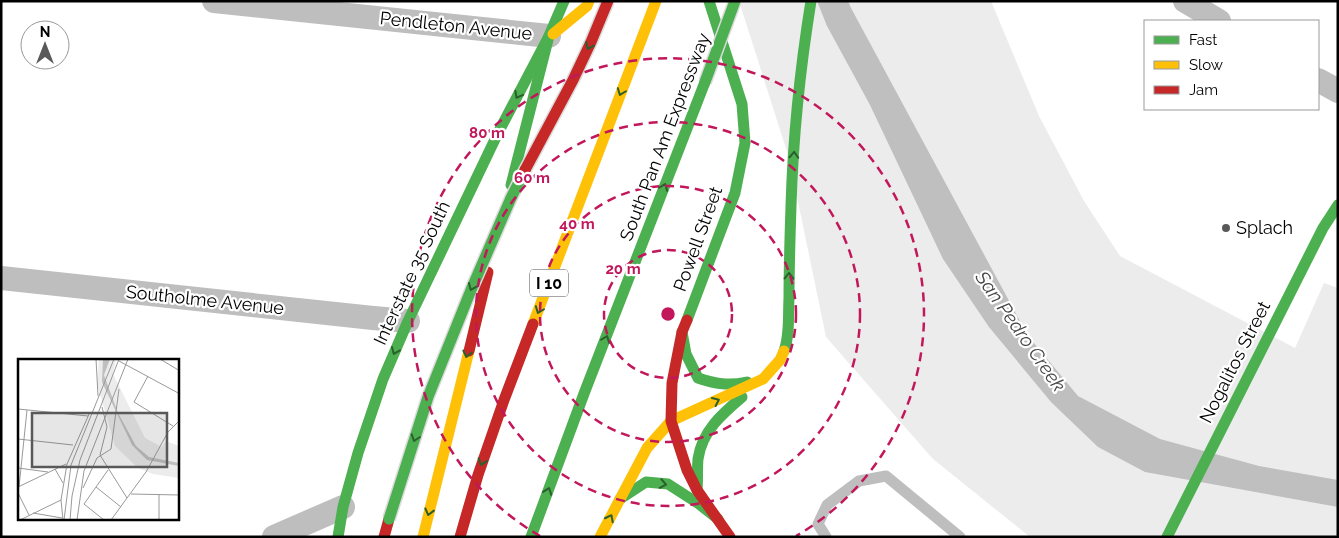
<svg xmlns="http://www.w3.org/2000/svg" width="1339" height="538" viewBox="0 0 1339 538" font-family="Raleway,sans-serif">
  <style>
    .green { fill: #ececec }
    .water { fill: #bfbfbf }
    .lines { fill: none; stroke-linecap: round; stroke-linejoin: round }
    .lane { stroke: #bebebe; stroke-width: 11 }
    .street { stroke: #bebebe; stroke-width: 24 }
    .fast { stroke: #4caf50; stroke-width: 11 }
    .slow { stroke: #ffc107; stroke-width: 11 }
    .jam { stroke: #c62828; stroke-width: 11 }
    .fast-bridge-casing { stroke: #dbdbdb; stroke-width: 14; stroke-linecap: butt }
    .jam-bridge-casing { stroke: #dbdbdb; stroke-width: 14; stroke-linecap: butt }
    .fast-bridge { stroke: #4caf50; stroke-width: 11 }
    .jam-bridge { stroke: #c62828; stroke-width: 11 }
    .oneway { stroke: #2a602c }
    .ring { fill: none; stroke: #c2185b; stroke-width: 2.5; stroke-dasharray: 9 6 }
    .poi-dot { fill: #595959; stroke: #fff; stroke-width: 2 }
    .labels { text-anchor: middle; stroke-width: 4.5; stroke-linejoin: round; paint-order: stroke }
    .shield { fill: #fff; stroke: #4c4c4c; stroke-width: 1 }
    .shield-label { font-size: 16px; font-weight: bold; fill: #000 }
    .street-label { font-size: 18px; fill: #000; stroke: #fff }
    .poi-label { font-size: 18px; fill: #000; stroke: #fff; text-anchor: start }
    .water-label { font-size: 19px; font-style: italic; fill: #444; stroke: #fff }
    .inset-road { fill: none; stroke: #999; stroke-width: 1 }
    .view { fill: #595959; fill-opacity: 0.15; stroke: #595959; stroke-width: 2.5 }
    .inset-edge { fill: none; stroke: #000; stroke-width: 2.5 }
    .centre { fill: #c2185b; stroke: #fff; stroke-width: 2.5 }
    .ring-label { font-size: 15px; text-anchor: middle; font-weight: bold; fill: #c2185b; stroke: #fff; stroke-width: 4.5; stroke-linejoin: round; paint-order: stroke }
  </style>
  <rect width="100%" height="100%" fill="#fff"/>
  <polygon class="green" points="739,1 991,1 1039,116 1084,201 1120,256 1295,348 1324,283 1338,288 1338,537 1030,537 933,459 826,337 789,158"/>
  <polygon class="water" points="817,1 848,1 851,8 1028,336 1078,396 1160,439 1259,466 1338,480 1338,507 1145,472 1098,447 1051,402 989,327 943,259 870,105 827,26"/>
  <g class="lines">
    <polyline class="lane" points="826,537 818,524 827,505 859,481 886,476 960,537"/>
    <g class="street">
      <polyline points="214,1 549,36"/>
      <polyline points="1185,1 1219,21"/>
      <polyline points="1318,80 1338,91"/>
      <polyline points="1,278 373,318 408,321"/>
      <polyline points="274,537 343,507"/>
    </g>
    <g class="fast">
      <polyline points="511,185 549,36"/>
      <polyline points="687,320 735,193 745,143 742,104 709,1"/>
      <path d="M682,332L686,354L698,378C715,384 729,386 747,382"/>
      <path d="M784,351C790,335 788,315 789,298C789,267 790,237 791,206C793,137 800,69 811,1"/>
      <path d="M697,490C698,480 697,469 698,459C702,431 722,414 742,397"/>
      <polyline points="620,499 646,482 668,484 699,504 718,519"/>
      <polyline points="338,537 343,507 358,453 383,379 408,321 498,133 549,36 564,1"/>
      <polyline points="531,537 585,391 705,82"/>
      <polyline points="1167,537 1323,228 1338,205"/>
    </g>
    <g class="slow">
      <polyline points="553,34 587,6 589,1"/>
      <polyline points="533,324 656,1"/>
      <polyline points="423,537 469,351"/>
      <polyline points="600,537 647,448 671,421 763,379 780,360 784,351"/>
    </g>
    <g class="jam">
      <polyline points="687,320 682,332 672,383 671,421 687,470 697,490 730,537"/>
      <polyline points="469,351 488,272"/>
      <polyline points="384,537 389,519"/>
      <polyline points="460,537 478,475 504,400 533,324"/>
    </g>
    <g class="fast-bridge-casing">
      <g id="fast-bridge">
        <polyline points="705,82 735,1"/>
        <polyline points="389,519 428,397 471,290 511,198 525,170"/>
      </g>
    </g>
    <g class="jam-bridge-casing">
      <polyline id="jam-bridge" points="525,170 573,80 591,42 608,1"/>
    </g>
    <use href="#fast-bridge" class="fast-bridge"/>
    <use href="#jam-bridge" class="jam-bridge"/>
  </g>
  <defs><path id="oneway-chevron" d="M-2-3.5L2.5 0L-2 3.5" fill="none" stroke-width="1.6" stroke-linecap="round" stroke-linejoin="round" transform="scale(1.25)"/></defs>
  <g class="oneway">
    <use href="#oneway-chevron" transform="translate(589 46) rotate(115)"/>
    <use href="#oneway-chevron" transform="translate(621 92) rotate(111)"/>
    <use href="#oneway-chevron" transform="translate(518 95) rotate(118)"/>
    <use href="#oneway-chevron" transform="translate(794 155) rotate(-87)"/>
    <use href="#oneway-chevron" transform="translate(664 187) rotate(-69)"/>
    <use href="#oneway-chevron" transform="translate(789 276) rotate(-89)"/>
    <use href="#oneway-chevron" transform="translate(472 287) rotate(113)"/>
    <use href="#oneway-chevron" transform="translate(539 310) rotate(111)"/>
    <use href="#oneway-chevron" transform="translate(606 339) rotate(-69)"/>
    <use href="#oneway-chevron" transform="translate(395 351) rotate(113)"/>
    <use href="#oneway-chevron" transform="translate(467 354) rotate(103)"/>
    <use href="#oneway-chevron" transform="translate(716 401) rotate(-25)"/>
    <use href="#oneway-chevron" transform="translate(415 438) rotate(108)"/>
    <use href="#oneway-chevron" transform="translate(482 462) rotate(109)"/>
    <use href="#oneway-chevron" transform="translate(663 484) rotate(11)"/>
    <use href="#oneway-chevron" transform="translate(548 491) rotate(-70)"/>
    <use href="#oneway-chevron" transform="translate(429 512) rotate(104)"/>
    <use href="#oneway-chevron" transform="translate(610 518) rotate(-63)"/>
  </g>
  <g class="ring">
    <circle cx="668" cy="314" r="64"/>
    <circle cx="668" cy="314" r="128"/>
    <circle cx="668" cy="314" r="192"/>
    <path d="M540 536A256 256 0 1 1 796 536"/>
  </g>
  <circle class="poi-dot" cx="1226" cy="228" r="5"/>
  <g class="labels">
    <rect class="shield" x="530" y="269.5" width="38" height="27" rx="4"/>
    <g class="shield-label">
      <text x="549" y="289">I 10</text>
    </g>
    <g class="street-label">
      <text transform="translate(456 26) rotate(6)" y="6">Pendleton Avenue</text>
      <text transform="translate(665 137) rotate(-69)" y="6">South Pan Am Expressway</text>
      <text transform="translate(698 239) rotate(-70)" y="6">Powell Street</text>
      <text transform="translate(412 273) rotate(-65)" y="6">Interstate 35 South</text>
      <text transform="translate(205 300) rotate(6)" y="6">Southolme Avenue</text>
      <text transform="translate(1235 362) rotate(-63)" y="6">Nogalitos Street</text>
    </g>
    <g class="poi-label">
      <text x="1236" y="234">Splach</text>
    </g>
    <g class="water-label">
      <text transform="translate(1021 331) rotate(55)" y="7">San Pedro Creek</text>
    </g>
  </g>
  <g transform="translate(18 359)">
    <rect width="161" height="161" fill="#fff"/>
    <path d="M81,0H98L95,15L127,79L144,88L148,82L161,87V119L135,115L120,109L97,87L79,25Z" fill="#ececec"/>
    <path d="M85,0H92L86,16L100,54L118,87L131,98L161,104V107L129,101L114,86L84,23Z" fill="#bfbfbf"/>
    <path class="inset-road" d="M78,0L80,37M142,0L162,12M101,2L162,35M130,17L116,43L155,67M84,48L89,68L82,96L109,139M0,50L70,57M0,80L55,86M0,109L30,113M37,110L45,124M0,128L48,105M1,128L9,51M78,128L103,148M65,129L79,99L93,90L101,30M0,134L11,156M113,135L162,136M141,136V161M15,154L44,159M2,161L43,141M45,161L43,141L49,105L72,53M46,161L53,106L96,0M52,161L54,137L62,101L101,0M59,161L66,112L110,0M86,161L66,145L90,111M93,161L128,113L150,73L162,61"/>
    <path class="view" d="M14,54H149V108H14Z"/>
    <rect width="161" height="161" class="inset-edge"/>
  </g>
  <circle cx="668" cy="314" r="8" class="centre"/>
  <g class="ring-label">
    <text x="487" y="138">80 m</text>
    <text x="532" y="183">60 m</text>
    <text x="577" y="229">40 m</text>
    <text x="623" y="274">20 m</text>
  </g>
  <rect width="1339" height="538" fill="none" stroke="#000000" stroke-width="5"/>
  <rect x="1144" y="20" width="175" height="90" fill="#ffffff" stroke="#999999"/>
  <rect x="1154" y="36" width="25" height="8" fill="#4caf50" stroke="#999999"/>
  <text x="1189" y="45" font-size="15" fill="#000000">Fast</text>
  <rect x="1154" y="61" width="25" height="8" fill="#ffc107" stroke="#999999"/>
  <text x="1189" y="70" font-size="15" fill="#000000">Slow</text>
  <rect x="1154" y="86" width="25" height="8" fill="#c62828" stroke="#999999"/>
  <text x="1189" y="95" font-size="15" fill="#000000">Jam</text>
  <g transform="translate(45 45)"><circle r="24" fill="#ffffff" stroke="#999999"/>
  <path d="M0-4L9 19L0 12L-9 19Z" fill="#595959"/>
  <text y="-8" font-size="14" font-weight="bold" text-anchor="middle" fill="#000000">N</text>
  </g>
</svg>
